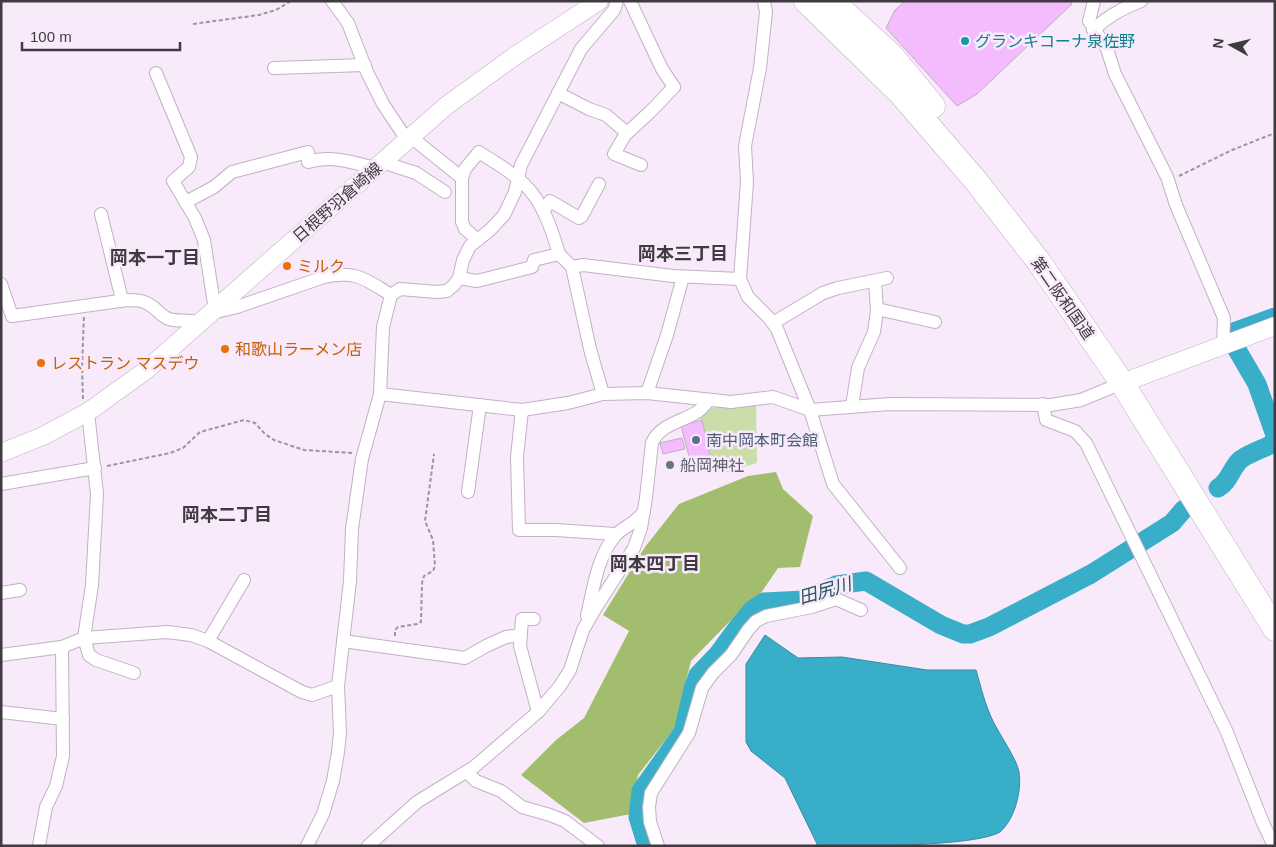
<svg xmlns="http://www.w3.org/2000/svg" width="1276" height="847" viewBox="0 0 1276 847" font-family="Arial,'Noto Sans JP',sans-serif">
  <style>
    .green { fill: #cbdeaa }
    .forest { fill: #a3bd6e }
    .water { fill: #38aec9; stroke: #3a8ba0 }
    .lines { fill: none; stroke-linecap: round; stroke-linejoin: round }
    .river { stroke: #38aec9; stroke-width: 19 }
    .building { fill: #f4bcfe; stroke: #bcafbf }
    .street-casing { stroke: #c0b2c2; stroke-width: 14 }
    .secondary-casing { stroke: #c0b2c2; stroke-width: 19 }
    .highway-casing { stroke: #c0b2c2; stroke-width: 25 }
    .path { stroke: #9e949f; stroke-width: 2; stroke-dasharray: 4 2.5; stroke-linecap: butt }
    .street { stroke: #fff; stroke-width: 12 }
    .secondary { stroke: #fff; stroke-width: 18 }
    .highway { stroke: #fff; stroke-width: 24 }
    .culture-dot { fill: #0f9aa8; stroke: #f8eafa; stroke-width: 2 }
    .food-dot { fill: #e8710a; stroke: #f8eafa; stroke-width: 2 }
    .service-dot { fill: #5c6f8a; stroke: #f8eafa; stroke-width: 2 }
    .worship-dot { fill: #6b7280; stroke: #f8eafa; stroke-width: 2 }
    .labels { text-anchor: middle; stroke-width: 5; stroke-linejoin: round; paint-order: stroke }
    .culture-label { font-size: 16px; fill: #0d838f; stroke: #f8eafa; text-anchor: start }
    .street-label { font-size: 16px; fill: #3f3940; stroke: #f8eafa }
    .food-label { font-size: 16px; fill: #c56008; stroke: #f8eafa; text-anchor: start }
    .service-label { font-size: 16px; fill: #4e5e75; stroke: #f8eafa; text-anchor: start }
    .worship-label { font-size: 16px; fill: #5b616d; stroke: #f8eafa; text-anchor: start }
    .neighbourhood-label { font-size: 18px; font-weight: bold; fill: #3f3940; stroke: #f8eafa }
    .water-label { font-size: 18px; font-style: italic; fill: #265662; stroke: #f8eafa }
  </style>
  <rect width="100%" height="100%" fill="#f8eafa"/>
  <polygon class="green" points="756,403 757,463 728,472 714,469 699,415 717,406"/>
  <polygon class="forest" points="776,472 783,489 813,516 800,567 778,568 761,593 729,622 691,661 674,729 638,775 631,814 584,823 521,775 556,740 584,718 629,631 603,615 645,547 679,504 748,476"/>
  <path class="water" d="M765,635L798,658L842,657L927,670H976C981,687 985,705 993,721C999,734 1017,759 1019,772C1022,790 1015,819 1000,832C974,847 855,846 818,846L785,778L751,751L746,742V664Z"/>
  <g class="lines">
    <g class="river">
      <polyline points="1275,317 1231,333 1236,348 1257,384 1275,435"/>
      <path d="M1218,488C1230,481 1230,470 1240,460C1247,454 1264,448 1273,444L1275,438"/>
      <polyline points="647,846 638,817 641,791 683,732 693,689 698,675 718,654 737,628 752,610 764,602 804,600 836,585 866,581 941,625 963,634 970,634 989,627 1091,574 1172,523 1184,509"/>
    </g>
  </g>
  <g class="building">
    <polygon points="905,1 1069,1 1072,4 977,94 957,106 886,28 895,10"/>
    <polygon points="702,420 710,455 690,460 681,426"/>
    <polygon points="682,438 685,449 663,454 660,443"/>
  </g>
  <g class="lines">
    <g class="street-casing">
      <g id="street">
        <polyline points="332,1 348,23 367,72 383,104 407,140"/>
        <polyline points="630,1 662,69 674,87 651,111 625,135 614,154 641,165"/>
        <polyline points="764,1 766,12 760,68 745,146 747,182 740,279 748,297 770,319 777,329 810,410 833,484 900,568"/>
        <polyline points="1094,1 1089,21 1107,49 1115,74 1167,177 1176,205 1224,318 1223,346"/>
        <path d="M1093,30C1108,16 1122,8 1141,1"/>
        <polyline points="274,68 365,65"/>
        <polyline points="156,73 191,157 189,167 173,181 195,218 204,240 215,310"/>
        <polyline points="558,93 589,109 606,115 627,133"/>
        <polyline points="411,137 462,178"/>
        <polyline points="382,162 416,173 445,192"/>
        <path d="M186,202L214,187L232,172L308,152V162C331,155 352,162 375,168"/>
        <polyline points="543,211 550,201 579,218 582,216 599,184"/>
        <polyline points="101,214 122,300"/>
        <path d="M478,240L465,229L462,222V178L465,169L479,152C494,162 511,171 524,184C543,202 552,230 559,254"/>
        <polyline points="572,267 583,265 673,276 740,279"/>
        <polyline points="459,278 477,281 532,267 534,260 559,254 572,267 590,349 603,394"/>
        <path d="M1,284L12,316L127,300C135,300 143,300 150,305C157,309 161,316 169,319C178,322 189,319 200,323"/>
        <polyline points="877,309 935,322"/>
        <path d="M212,313L237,307L324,277C356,270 365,279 391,295"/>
        <polyline points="773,323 823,293 838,288 887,278"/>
        <polyline points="647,393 667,335 683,277"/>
        <polyline points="380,394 522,410 568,403 603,394 647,393 731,402 773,397 810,410 890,404 1051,405 1081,400 1122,383"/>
        <polyline points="1043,404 1046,420 1075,431 1086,443 1226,730 1263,823 1274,846"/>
        <polyline points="852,406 858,368 874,332 877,311 875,281"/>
        <polyline points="522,410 517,457 519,530 556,530 615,534"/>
        <polyline points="1,484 95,468"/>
        <polyline points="468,492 480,405"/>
        <polyline points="1,593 20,590"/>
        <path d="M587,616C593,590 597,557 615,536C623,526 635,525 644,511"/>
        <polyline points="534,619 522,619 520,646 538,712"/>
        <polyline points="208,641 244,580"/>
        <polyline points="343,641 465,658 486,646 506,637 521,635"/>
        <polyline points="1,655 62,647"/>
        <polyline points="134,673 96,660 89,655 84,638 167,632 191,635 208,641 302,692 312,695 338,686"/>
        <polyline points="1,712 63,719"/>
        <polyline points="467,772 476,781 501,791 522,807 550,815 565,821 598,846"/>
        <polyline points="39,846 46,807 56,786 63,756 62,647 84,638 92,585 97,494 88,412"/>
        <polyline points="307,846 323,814 333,781 338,752 340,733 338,686 350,581 352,529 362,459 380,394 383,327 391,295 400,289 437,292 447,291 454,285 459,278 463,260 470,246 490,230 504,215 515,192 521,165 581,49 614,10 617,1"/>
        <path d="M368,846L417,802L474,767L538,712L560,686L570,670L583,630L595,609L634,548L641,528L646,498L652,443C660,424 682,422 697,412C702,409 706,404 709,400"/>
        <polyline points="658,846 650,822 649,807 651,793 689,733 702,688 713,673 731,655 748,630 756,621 766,616 812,607 836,599 861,610"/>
      </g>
    </g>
    <g class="secondary-casing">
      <g id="secondary">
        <polyline points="1122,383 1275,326"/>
        <polyline points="1,453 43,436 88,412 145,371 446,106 512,58 599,1"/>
      </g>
    </g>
    <g class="highway-casing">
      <g id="highway">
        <polyline points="806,1 901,94 976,181 1039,262 1122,383 1275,629"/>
        <polyline points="832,1 891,55 933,106"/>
      </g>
    </g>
    <g class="path">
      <polyline points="193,24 259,15 276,10 291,1"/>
      <polyline points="1179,176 1232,150 1275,133"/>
      <polyline points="83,399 82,367 84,316"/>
      <polyline points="107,466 170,453 183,448 200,432 244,420 255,423 265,434 274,440 304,450 353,453"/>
      <polyline points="395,636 395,630 398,627 417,624 421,622 422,583 424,576 433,571 435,566 433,540 425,521 434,454"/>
    </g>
    <use href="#street" class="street"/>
    <use href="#secondary" class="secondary"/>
    <use href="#highway" class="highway"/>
  </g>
  <circle class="culture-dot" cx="965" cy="41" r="5"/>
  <g class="food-dot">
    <circle cx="287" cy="266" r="5"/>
    <circle cx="225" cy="349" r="5"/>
    <circle cx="41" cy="363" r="5"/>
  </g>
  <circle class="service-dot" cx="696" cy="440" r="5"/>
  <circle class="worship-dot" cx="670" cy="465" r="5"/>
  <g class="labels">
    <g class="culture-label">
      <text x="975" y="47">グランキコーナ泉佐野</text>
    </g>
    <g class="street-label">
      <text transform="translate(337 202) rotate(-41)" y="6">日根野羽倉崎線</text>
      <text transform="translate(1063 298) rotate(55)" y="6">第二阪和国道</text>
    </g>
    <g class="food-label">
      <text x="297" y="272">ミルク</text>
      <text x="235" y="355">和歌山ラーメン店</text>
      <text x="51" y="369">レストラン マスデウ</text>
    </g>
    <g class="service-label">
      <text x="706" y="446">南中岡本町会館</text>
    </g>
    <g class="worship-label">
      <text x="680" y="471">船岡神社</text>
    </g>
    <g class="neighbourhood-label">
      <text x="683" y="260">岡本三丁目</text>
      <text x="155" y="264">岡本一丁目</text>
      <text x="227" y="521">岡本二丁目</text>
      <text x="655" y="570">岡本四丁目</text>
    </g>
    <g class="water-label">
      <text transform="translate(825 591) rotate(-16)" y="6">田尻川</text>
    </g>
  </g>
  <rect width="1276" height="847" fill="none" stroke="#3f3940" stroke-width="5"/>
  <g transform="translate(1231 45) rotate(278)" stroke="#f8eafa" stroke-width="4" paint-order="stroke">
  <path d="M0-4L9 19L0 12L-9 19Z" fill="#3f3940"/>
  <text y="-8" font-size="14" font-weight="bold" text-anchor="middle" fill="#3f3940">N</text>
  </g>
  <path d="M22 42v8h158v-8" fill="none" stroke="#3f3940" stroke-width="2.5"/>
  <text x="30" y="42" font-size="15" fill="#3f3940" stroke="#f8eafa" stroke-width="4" paint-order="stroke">100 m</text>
</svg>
